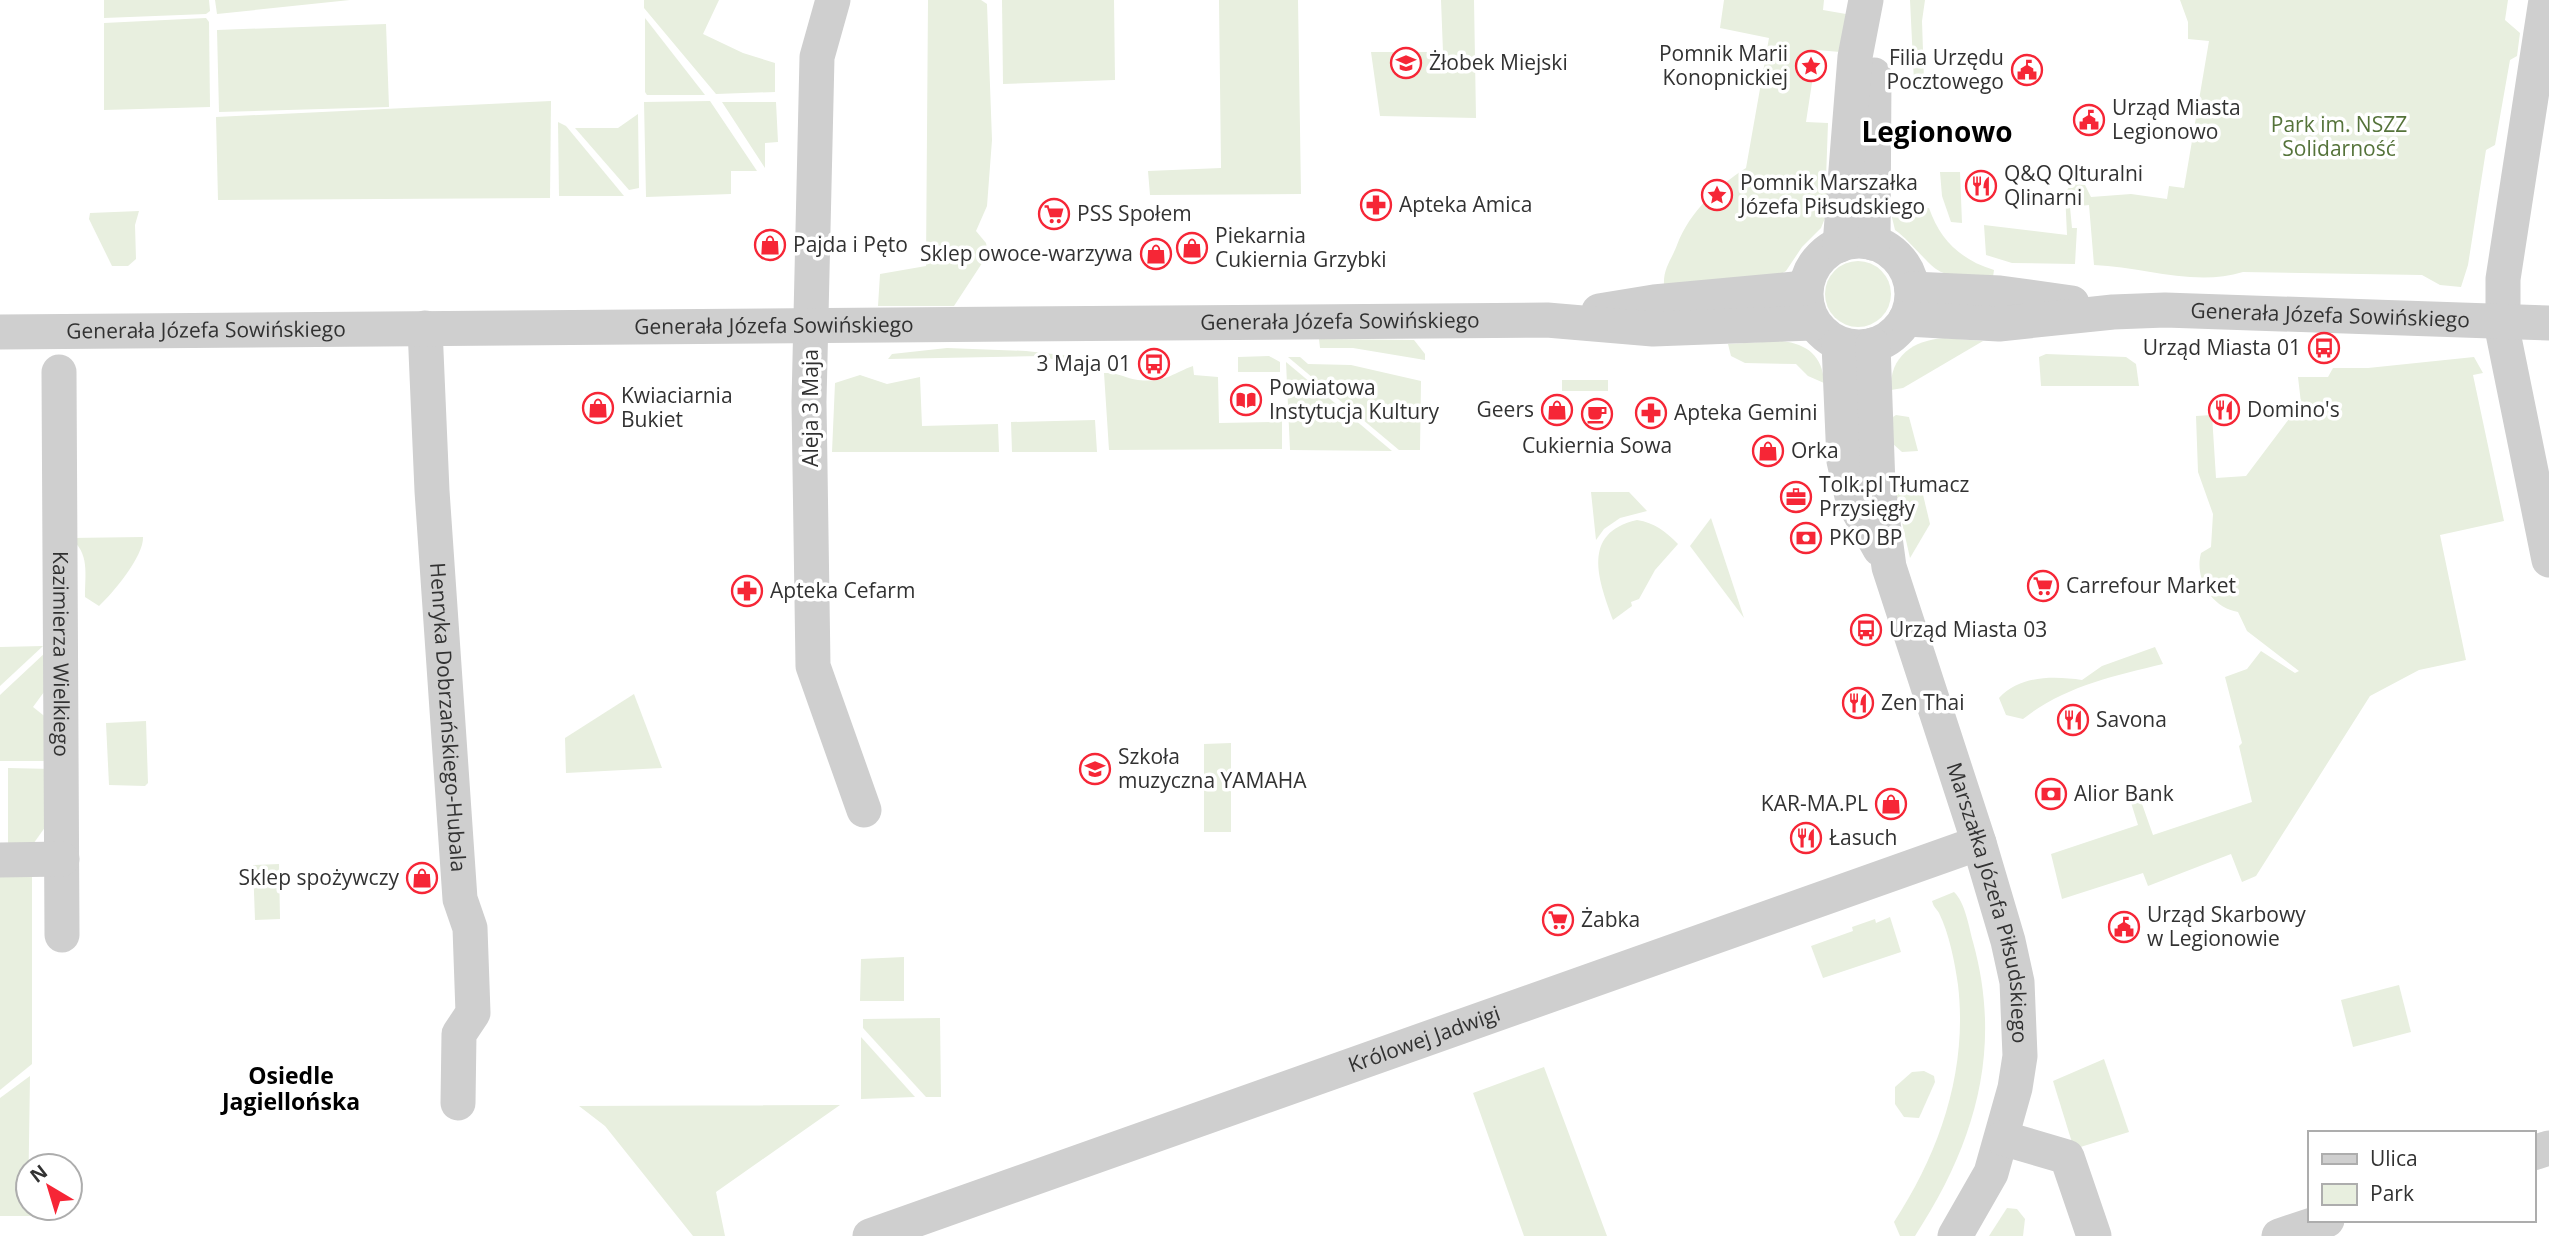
<svg xmlns="http://www.w3.org/2000/svg" width="2549" height="1236" viewBox="0 0 2549 1236" font-family="'Open Sans',sans-serif">
  <style>
    .green { fill: #e8efdf }
    .lines { fill: none; stroke-linecap: round; stroke-linejoin: round }
    .minor { stroke: #cfcfcf; stroke-width: 35 }
    .labels { text-anchor: middle; stroke-width: 7; stroke-linejoin: round; paint-order: stroke }
    .poi-label { font-size: 21px; fill: #323232; stroke: #fff; text-anchor: start }
    .park-label { font-size: 21px; fill: #55733a; stroke: #fff }
    .street-label { font-size: 21px; fill: #323232; stroke: #fff }
    .neighbourhood-label { font-size: 23px; font-weight: bold; fill: #000; stroke: #fff }
    .district-label { font-size: 28px; font-weight: bold; fill: #000; stroke: #fff }
  </style>
  <rect width="100%" height="100%" fill="#fff"/>
  <g class="green">
    <polygon points="104,0 209,0 210,11 206,14 104,18"/>
    <polygon points="215,0 350,0 217,14"/>
    <polygon points="644,0 719,0 703,34 743,53 775,63 775,92 716,94 644,8"/>
    <polygon points="928,0 981,0 987,4 992,140 987,206 976,231 986,243 988,254 954,306 878,306 880,274 926,266"/>
    <polygon points="1002,0 1114,0 1115,80 1003,84"/>
    <polygon points="1219,0 1298,0 1301,194 1150,195 1148,171 1221,168"/>
    <polygon points="1441,0 1474,0 1476,118 1380,116 1371,52 1443,52"/>
    <path d="M1724,0H1824L1823,10L1846,14L1840,52L1817,50L1806,122L1828,123L1826,179H1831L1827,213L1821,228L1802,247L1786,271L1776,277L1664,286C1663,268 1671,261 1677,245C1690,211 1717,187 1746,168L1769,38L1720,28Z"/>
    <polygon points="1910,0 1925,0 1922,21 1924,81 1914,82"/>
    <path d="M2180,0H2508L2505,20L2520,33L2517,56L2510,60L2495,145L2486,150L2468,265L2461,287L2440,285L2422,275L2243,272C2195,287 2144,267 2094,265L2089,205L2070,207L2072,228H2077L2075,264L2012,263L1986,255L1984,225L2067,235L2065,192L2072,184L2085,185L2091,197L2131,194L2167,199L2169,186L2184,188L2209,41L2188,39V22Z"/>
    <polygon points="206,18 209,22 210,107 104,110 104,23"/>
    <polygon points="645,18 705,95 647,95 645,92"/>
    <polygon points="386,24 389,107 219,112 217,30"/>
    <polygon points="551,101 550,198 218,200 216,117"/>
    <polygon points="710,101 757,171 731,171 731,194 646,197 644,102"/>
    <polygon points="722,102 776,102 778,142 765,143 765,168"/>
    <polygon points="638,114 639,188 629,190 575,128 618,128"/>
    <polygon points="558,122 566,126 624,196 559,196"/>
    <polygon points="1940,172 1960,172 1962,223 1951,222 1942,196"/>
    <path d="M1889,205L1929,208C1940,240 1961,260 1994,270L1993,277C1977,276 1956,278 1941,272C1927,265 1911,241 1895,230Z"/>
    <polygon points="139,211 135,225 136,259 128,266 112,266 89,219 90,213"/>
    <circle cx="1858" cy="294" r="33"/>
    <path d="M1944,338L1983,341L1903,388L1891,390C1889,356 1914,340 1944,338Z"/>
    <polygon points="1319,339 1414,340 1425,354 1425,360 1353,348 1320,348"/>
    <path d="M1782,341C1807,344 1823,356 1824,383L1808,376L1796,364L1745,363L1731,356L1728,344Z"/>
    <polygon points="947,348 1026,351 1071,356 1077,365 1040,356 888,359 892,354"/>
    <polygon points="2046,354 2126,357 2136,364 2139,386 2041,386 2039,357"/>
    <polygon points="1269,356 1280,362 1280,372 1238,372 1238,357"/>
    <polygon points="1288,357 1300,357 1308,364 1351,365 1421,381 1420,450 1399,450"/>
    <path d="M2474,357L2483,373L2473,375L2504,521L2440,535L2466,660L2419,670L2370,696L2256,876L2242,882L2231,854L2148,886L2143,873L2062,899L2051,854L2138,825L2127,790L2136,787L2153,835L2252,802L2239,746L2242,743L2225,677L2247,669L2261,651L2295,673L2299,671L2247,631L2238,612C2212,608 2194,579 2201,553L2211,547L2213,514L2198,472L2196,416L2212,415L2216,478L2246,476L2301,403L2298,377H2328L2333,368H2368Z"/>
    <polygon points="1286,362 1392,451 1290,450"/>
    <path d="M1193,366L1194,375L1218,377L1219,423L1275,422L1276,405H1282V449L1109,450L1104,373C1117,372 1125,378 1138,380C1165,383 1171,374 1193,366Z"/>
    <polygon points="860,375 887,384 920,377 922,426 998,424 999,452 832,452 835,383"/>
    <rect x="1562" y="380" width="46" height="11"/>
    <polygon points="1896,415 1909,417 1918,451 1902,452 1892,443 1890,419"/>
    <polygon points="1095,420 1097,452 1012,452 1011,422"/>
    <polygon points="1919,478 1930,524 1910,558 1893,483"/>
    <polygon points="1591,492 1629,492 1647,511 1620,518 1604,529 1596,540"/>
    <polygon points="1711,518 1744,618 1690,546"/>
    <path d="M1637,520C1655,523 1665,531 1678,544L1655,570L1639,599L1631,602L1632,606L1613,620C1599,581 1580,533 1637,520Z"/>
    <path d="M143,537C144,556 113,593 99,606L85,597C85,574 90,553 70,538Z"/>
    <polygon points="43,646 0,686 0,647"/>
    <path d="M2155,647L2163,664C2113,676 2063,687 2023,719L2006,715L1999,698C2020,675 2055,676 2082,680L2102,666Z"/>
    <polygon points="46,652 52,681 33,707 53,723 45,761 0,761 0,695"/>
    <polygon points="634,694 662,768 566,773 565,738"/>
    <polygon points="146,721 148,783 145,786 109,785 106,723"/>
    <polygon points="1231,743 1231,832 1204,832 1204,744"/>
    <polygon points="8,768 53,769 53,816 31,847 8,847"/>
    <polygon points="279,864 280,919 255,920 253,865"/>
    <polygon points="0,865 32,865 32,1064 0,1090"/>
    <path d="M1954,892C1965,902 1969,927 1973,942C2003,1050 1975,1144 1915,1236H1900L1894,1222C1940,1152 1968,1070 1958,985C1955,963 1949,933 1939,913C1936,908 1934,908 1932,901Z"/>
    <polygon points="1890,917 1901,952 1823,978 1811,946 1853,931 1852,927 1875,919 1876,923"/>
    <polygon points="904,957 904,1001 860,1001 861,959"/>
    <polygon points="2399,985 2411,1032 2353,1047 2341,1000"/>
    <polygon points="940,1018 941,1097 926,1097 863,1028 863,1019"/>
    <polygon points="861,1037 915,1097 861,1099"/>
    <polygon points="2104,1059 2129,1132 2074,1149 2053,1081"/>
    <polygon points="1544,1067 1607,1236 1524,1236 1473,1093"/>
    <polygon points="1924,1071 1934,1076 1935,1082 1919,1118 1904,1117 1895,1104 1895,1087 1912,1072"/>
    <polygon points="30,1076 28,1208 31,1208 31,1216 0,1216 0,1098"/>
    <polygon points="840,1105 716,1192 725,1236 693,1236 605,1126 579,1106"/>
    <polygon points="2007,1208 2017,1209 2025,1219 2023,1236 1989,1236"/>
  </g>
  <g class="lines">
    <g class="minor">
      <polyline points="833,0 817,57 809,402 813,666 864,810"/>
      <polyline points="2546,0 2503,279 2503,333 2549,560"/>
      <circle cx="1859" cy="294" r="53"/>
      <polyline points="1873,243 1874,75"/>
      <polyline points="1840,245 1855,57 1866,0"/>
      <polyline points="1912,289 2000,293 2072,303"/>
      <polyline points="1599,311 1654,302 1805,288"/>
      <path id="s1" d="M1906,319L1999,324L2113,312L2165,310L2549,323"/>
      <path id="s2" d="M425,328L432,491L460,899L470,928L473,1013L459,1034L458,1103"/>
      <path id="s3" d="M0,332L1547,320L1653,329L1813,323"/>
      <polyline points="1839,344 1844,461 1853,501 1880,549"/>
      <path id="s4" d="M1873,345L1878,486L1889,567L1979,843L2008,941L2017,982L2020,1056L2015,1088L1991,1173L1955,1236"/>
      <path id="s5" d="M59,372L62,935"/>
      <polyline points="0,860 62,859"/>
      <polyline points="2002,1138 2067,1157 2094,1236"/>
      <polyline points="2533,1153 2549,1148"/>
      <path id="s6" d="M870,1236L1979,843"/>
      <polyline points="2279,1236 2327,1220"/>
    </g>
  </g>
  <defs>
    <g id="school-ring" transform="scale(1.575)"><circle r="9.5" fill="#fff" stroke="#f62636" stroke-width="1.5"/><path d="M0-5L7-2L0 1L-7-2ZM-4 1L0 2.5L4 1V4Q0 6-4 4Z" fill="#f62636"/></g>
    <g id="sight-ring" transform="scale(1.575)"><circle r="9.5" fill="#fff" stroke="#f62636" stroke-width="1.5"/><path d="M0-6L1.8-2.2L6-1.7L2.9 1.2L3.7 5.4L0 3.3L-3.7 5.4L-2.9 1.2L-6-1.7L-1.8-2.2Z" fill="#f62636"/></g>
    <g id="civic-ring" transform="scale(1.575)"><circle r="9.5" fill="#fff" stroke="#f62636" stroke-width="1.5"/><path d="M-.6-6.5H3V-4.5H.6V-3L4-1V1h2V6H-6V1h2V-1L-.6-3ZM-1.2 2.5V6h2.4V2.5Z" fill="#f62636"/></g>
    <g id="restaurant-ring" transform="scale(1.575)"><circle r="9.5" fill="#fff" stroke="#f62636" stroke-width="1.5"/><path d="M-5-6h1v4h1v-4h1v4h1v-4h1v5L-1.5 .5V6h-2V.5L-5-1ZM5-6V6H3V1.5H1.5Q1.5-4 5-6Z" fill="#f62636"/></g>
    <g id="pharmacy-ring" transform="scale(1.575)"><circle r="9.5" fill="#fff" stroke="#f62636" stroke-width="1.5"/><path d="M-2-6h4v4h4v4h-4v4h-4v-4h-4v-4h4Z" fill="#f62636"/></g>
    <g id="supermarket-ring" transform="scale(1.575)"><circle r="9.5" fill="#fff" stroke="#f62636" stroke-width="1.5"/><path d="M-6-5.5h2.5l.6 2H6L4.5 2H-2.5L-4.4-4H-6ZM-1.5 3.2a1.3 1.3 0 1 0 .1 0ZM3 3.2a1.3 1.3 0 1 0 .1 0Z" fill="#f62636"/></g>
    <g id="shop-ring" transform="scale(1.575)"><circle r="9.5" fill="#fff" stroke="#f62636" stroke-width="1.5"/><path d="M-5-2.5h2.3a2.7 3.5 0 0 1 5.4 0H5L5.5 6h-11ZM-1.5-2.5h3a1.5 2.3 0 0 0-3 0Z" fill="#f62636"/></g>
    <g id="bus-ring" transform="scale(1.575)"><circle r="9.5" fill="#fff" stroke="#f62636" stroke-width="1.5"/><path d="M-5-6H5V4H4V6H2V4H-2V6H-4V4H-5ZM-3.5-4V0h7V-4ZM-3.5 1.2v1.5H-2V1.2ZM2 1.2v1.5H3.5V1.2Z" fill="#f62636"/></g>
    <g id="library-ring" transform="scale(1.575)"><circle r="9.5" fill="#fff" stroke="#f62636" stroke-width="1.5"/><path d="M-6-4Q-3-5.5-.7-3.5V5Q-3 3-6 4ZM6-4Q3-5.5 .7-3.5V5Q3 3 6 4Z" fill="#f62636"/></g>
    <g id="cafe-ring" transform="scale(1.575)"><circle r="9.5" fill="#fff" stroke="#f62636" stroke-width="1.5"/><path d="M-5.5-4.5H6V0H3Q3 3.5 0 3.5H-2.5Q-5.5 3.5-5.5 0ZM3-3.2v2h1.7v-2ZM-6 4.5H4V6H-6Z" fill="#f62636"/></g>
    <g id="office-ring" transform="scale(1.575)"><circle r="9.5" fill="#fff" stroke="#f62636" stroke-width="1.5"/><path d="M-6-3h4V-5.5h4V-3h4V5H-6ZM-1-4.5V-3h2v-1.5ZM-6 0V1H6V0Z" fill="#f62636"/></g>
    <g id="bank-ring" transform="scale(1.575)"><circle r="9.5" fill="#fff" stroke="#f62636" stroke-width="1.5"/><path d="M-6-4H6V4H-6ZM0-2.3a2.3 2.3 0 1 0 0 4.6a2.3 2.3 0 1 0 0-4.6Z" fill="#f62636"/></g>
  </defs>
  <g fill-rule="evenodd">
    <use href="#school-ring" x="1406" y="63"/>
    <use href="#sight-ring" x="1811" y="66"/>
    <use href="#civic-ring" x="2027" y="70"/>
    <use href="#civic-ring" x="2089" y="120"/>
    <use href="#restaurant-ring" x="1981" y="186"/>
    <use href="#sight-ring" x="1717" y="195"/>
    <use href="#pharmacy-ring" x="1376" y="205"/>
    <use href="#supermarket-ring" x="1054" y="214"/>
    <use href="#shop-ring" x="770" y="245"/>
    <use href="#shop-ring" x="1192" y="248"/>
    <use href="#shop-ring" x="1156" y="254"/>
    <use href="#bus-ring" x="2324" y="348"/>
    <use href="#bus-ring" x="1154" y="364"/>
    <use href="#library-ring" x="1246" y="400"/>
    <use href="#shop-ring" x="598" y="408"/>
    <use href="#shop-ring" x="1557" y="410"/>
    <use href="#restaurant-ring" x="2224" y="410"/>
    <use href="#pharmacy-ring" x="1651" y="413"/>
    <use href="#cafe-ring" x="1597" y="414"/>
    <use href="#shop-ring" x="1768" y="451"/>
    <use href="#office-ring" x="1796" y="497"/>
    <use href="#bank-ring" x="1806" y="538"/>
    <use href="#supermarket-ring" x="2043" y="586"/>
    <use href="#pharmacy-ring" x="747" y="591"/>
    <use href="#bus-ring" x="1866" y="630"/>
    <use href="#restaurant-ring" x="1858" y="703"/>
    <use href="#restaurant-ring" x="2073" y="720"/>
    <use href="#school-ring" x="1095" y="769"/>
    <use href="#bank-ring" x="2051" y="794"/>
    <use href="#shop-ring" x="1891" y="804"/>
    <use href="#restaurant-ring" x="1806" y="838"/>
    <use href="#shop-ring" x="422" y="878"/>
    <use href="#supermarket-ring" x="1558" y="920"/>
    <use href="#civic-ring" x="2124" y="927"/>
  </g>
  <g class="labels">
    <g class="poi-label">
      <text x="1788" y="61" text-anchor="end">Pomnik Marii<tspan x="1788" dy="24">Konopnickiej</tspan></text>
      <text x="2004" y="65" text-anchor="end">Filia Urzędu<tspan x="2004" dy="24">Pocztowego</tspan></text>
      <text x="1429" y="70">Żłobek Miejski</text>
      <text x="2112" y="115">Urząd Miasta<tspan x="2112" dy="24">Legionowo</tspan></text>
      <text x="2004" y="181">Q&amp;Q Qlturalni<tspan x="2004" dy="24">Qlinarni</tspan></text>
      <text x="1740" y="190">Pomnik Marszałka<tspan x="1740" dy="24">Józefa Piłsudskiego</tspan></text>
      <text x="1399" y="212">Apteka Amica</text>
      <text x="1077" y="221">PSS Społem</text>
      <text x="1215" y="243">Piekarnia<tspan x="1215" dy="24">Cukiernia Grzybki</tspan></text>
      <text x="793" y="252">Pajda i Pęto</text>
      <text x="1133" y="261" text-anchor="end">Sklep owoce-warzywa</text>
      <text x="2301" y="355" text-anchor="end">Urząd Miasta 01</text>
      <text x="1131" y="371" text-anchor="end">3 Maja 01</text>
      <text x="1269" y="395">Powiatowa<tspan x="1269" dy="24">Instytucja Kultury</tspan></text>
      <text x="621" y="403">Kwiaciarnia<tspan x="621" dy="24">Bukiet</tspan></text>
      <text x="1534" y="417" text-anchor="end">Geers</text>
      <text x="2247" y="417">Domino's</text>
      <text x="1674" y="420">Apteka Gemini</text>
      <text x="1597" y="453" text-anchor="middle">Cukiernia Sowa</text>
      <text x="1791" y="458">Orka</text>
      <text x="1819" y="492">Tolk.pl Tłumacz<tspan x="1819" dy="24">Przysięgły</tspan></text>
      <text x="1829" y="545">PKO BP</text>
      <text x="2066" y="593">Carrefour Market</text>
      <text x="770" y="598">Apteka Cefarm</text>
      <text x="1889" y="637">Urząd Miasta 03</text>
      <text x="1881" y="710">Zen Thai</text>
      <text x="2096" y="727">Savona</text>
      <text x="1118" y="764">Szkoła<tspan x="1118" dy="24">muzyczna YAMAHA</tspan></text>
      <text x="2074" y="801">Alior Bank</text>
      <text x="1868" y="811" text-anchor="end">KAR-MA.PL</text>
      <text x="1829" y="845">Łasuch</text>
      <text x="399" y="885" text-anchor="end">Sklep spożywczy</text>
      <text x="2147" y="922">Urząd Skarbowy<tspan x="2147" dy="24">w Legionowie</tspan></text>
      <text x="1581" y="927">Żabka</text>
    </g>
    <g class="park-label">
      <text x="2339" y="132">Park im. NSZZ<tspan x="2339" dy="24">Solidarność</tspan></text>
    </g>
    <g class="street-label">
      <text dy="7" stroke="none"><textPath href="#s1" startOffset="425">Generała Józefa Sowińskiego</textPath></text>
      <text dy="7" stroke="none"><textPath href="#s3" startOffset="1340">Generała Józefa Sowińskiego</textPath></text>
      <text dy="7" stroke="none"><textPath href="#s3" startOffset="774">Generała Józefa Sowińskiego</textPath></text>
      <text dy="7" stroke="none"><textPath href="#s3" startOffset="206">Generała Józefa Sowińskiego</textPath></text>
      <text transform="translate(811 408) rotate(-90)" y="7">Aleja 3 Maja</text>
      <text dy="7" stroke="none"><textPath href="#s5" startOffset="282">Kazimierza Wielkiego</textPath></text>
      <text dy="7" stroke="none"><textPath href="#s2" startOffset="390">Henryka Dobrzańskiego-Hubala</textPath></text>
      <text dy="7" stroke="none"><textPath href="#s4" startOffset="574">Marszałka Józefa Piłsudskiego</textPath></text>
      <text dy="7" stroke="none"><textPath href="#s6" startOffset="588">Królowej Jadwigi</textPath></text>
    </g>
    <g class="neighbourhood-label">
      <text x="291" y="1084">Osiedle<tspan x="291" dy="26">Jagiellońska</tspan></text>
    </g>
    <g class="district-label">
      <text x="1937" y="142">Legionowo</text>
    </g>
  </g>
  <rect x="2308" y="1131" width="228" height="91" fill="#ffffff" stroke="#adadad" stroke-width="2"/>
  <rect x="2322" y="1154" width="35" height="10" fill="#cfcfcf" stroke="#adadad" stroke-width="2"/>
  <text x="2370" y="1166" font-size="21" fill="#323232">Ulica</text>
  <rect x="2322" y="1184" width="35" height="21" fill="#e8efdf" stroke="#adadad" stroke-width="2"/>
  <text x="2370" y="1201" font-size="21" fill="#323232">Park</text>
  <g transform="translate(49 1187) rotate(322)"><circle r="33" fill="#ffffff" stroke="#adadad" stroke-width="2"/>
  <path d="M0-5L12 26L0 18L-12 26Z" fill="#f62636"/>
  <text y="-10" font-size="19" font-weight="bold" text-anchor="middle" fill="#323232">N</text>
  </g>
</svg>
